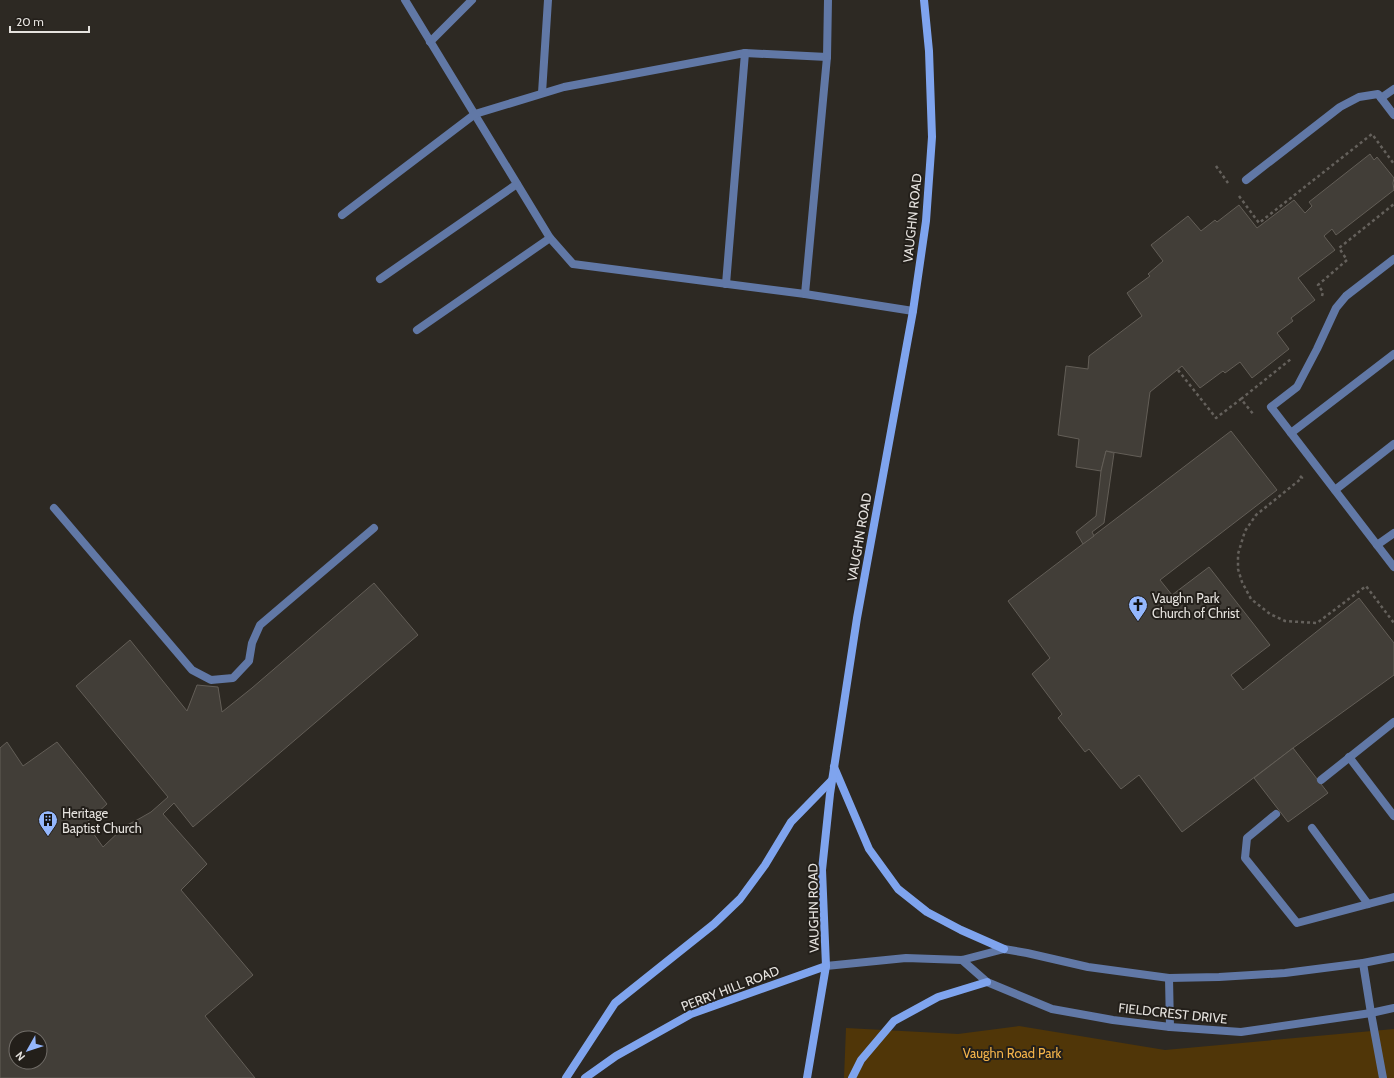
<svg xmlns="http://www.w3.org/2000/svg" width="1394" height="1078" viewBox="0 0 1394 1078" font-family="Cabin,sans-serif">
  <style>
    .park { fill: #503608 }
    .building { fill: #423e38; stroke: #635e57; fill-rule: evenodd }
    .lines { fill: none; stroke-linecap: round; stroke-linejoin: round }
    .path { stroke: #65615c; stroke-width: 2.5; stroke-dasharray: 3 3; stroke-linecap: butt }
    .service { stroke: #6178a6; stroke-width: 8 }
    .tertiary { stroke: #6178a6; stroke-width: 8 }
    .secondary { stroke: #7fa4ee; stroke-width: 8 }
    .labels { text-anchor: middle; stroke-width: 4; stroke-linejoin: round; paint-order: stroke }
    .street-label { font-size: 13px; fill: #e5e2de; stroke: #231f1a }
    .poi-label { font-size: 13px; fill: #e5e2de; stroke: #231f1a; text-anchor: start }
    .park-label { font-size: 13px; fill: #f5b44a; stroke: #231f1a }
  </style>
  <rect width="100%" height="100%" fill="#2d2923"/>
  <polygon class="park" points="1019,1026 1165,1050 1394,1029 1394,1078 844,1078 846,1028 958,1034"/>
  <g class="building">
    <polygon points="1370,154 1374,160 1377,157 1394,178 1393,183 1394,190 1336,235 1332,229 1324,236 1335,250 1298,278 1315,300 1291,318 1293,321 1277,333 1289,349 1252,378 1240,362 1225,373 1223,371 1200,388 1182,366 1150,392 1141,457 1106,451 1101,471 1076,467 1079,439 1058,435 1066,366 1088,369 1089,356 1142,316 1127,293 1150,276 1148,274 1163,261 1151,245 1188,216 1201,231 1215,220 1217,222 1239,205 1257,228 1294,200 1305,213 1312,206 1309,202"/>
    <polygon points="1231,431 1277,490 1160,580 1172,595 1209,567 1270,645 1231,675 1243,690 1359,598 1394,643 1394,675 1293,748 1182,832 1139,775 1121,789 1089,749 1085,752 1058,718 1062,714 1032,674 1050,658 1008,601"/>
    <polygon points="1106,451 1114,453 1104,523 1092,532 1094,536 1083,544 1076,532 1096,516 1101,471"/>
    <path d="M374,583L418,635L193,827L174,803L163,814L207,864L181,890L253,975L205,1016L255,1078H0V748L7,742L23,766L57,742L107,804L86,823L103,847L125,826L137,820L151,812L168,797L76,686L130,640L187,711L197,685L218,687L222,712L252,688ZM16,1038H40V1062H16Z"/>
    <polygon points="1293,748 1328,793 1288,822 1254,778"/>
  </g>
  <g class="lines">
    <g class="path">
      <polyline points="1216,166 1228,183"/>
      <polyline points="1239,196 1259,223 1372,134 1394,164"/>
      <polyline points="1322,296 1323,292 1318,285 1347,260 1339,248 1394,204"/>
      <polyline points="1178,370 1216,418 1241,399 1254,415"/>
      <polyline points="1241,399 1291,359"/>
      <polyline points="1300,476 1302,478 1256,515 1245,531 1238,554 1238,569 1242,582 1251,599 1270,614 1285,621 1317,623 1366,586 1394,623"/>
    </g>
    <g class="service">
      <polyline points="405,0 550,238 573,264 805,294 913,311"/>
      <polyline points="430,42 472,0"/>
      <polyline points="542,93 548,0"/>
      <polyline points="1381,98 1394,89"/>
      <polyline points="1246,180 1340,107 1359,97 1378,94 1394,115"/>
      <polyline points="342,215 475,114 564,87 745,53 827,57"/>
      <polyline points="1394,259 1346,296 1336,308 1317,349 1297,387 1271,407 1394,567"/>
      <polyline points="380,279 517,184"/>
      <polyline points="726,284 745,53"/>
      <polyline points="805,294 827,57 828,0"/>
      <polyline points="417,330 550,238"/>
      <polyline points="1291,433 1394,354"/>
      <polyline points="1335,490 1394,444"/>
      <polyline points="54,508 192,670 211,680 233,678 249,661 252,643 260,625 374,528"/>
      <polyline points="1377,545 1394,533"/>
      <polyline points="1349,757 1394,816"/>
      <polyline points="1321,780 1394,722"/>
      <polyline points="1276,814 1247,838 1245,858 1297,923 1394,897"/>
      <polyline points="1312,828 1368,904"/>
      <polyline points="1371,1013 1383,1078"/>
    </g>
    <g class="tertiary">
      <polyline points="962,960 987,982 1052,1009 1113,1020 1170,1027 1241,1032 1371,1013 1394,1008"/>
      <polyline points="1363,963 1371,1013"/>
      <polyline points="826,966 906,958 962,960 1004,949 1027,953 1088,967 1169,978 1219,977 1285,973 1363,963 1394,957"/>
      <polyline points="1169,978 1170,1027"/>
    </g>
    <g class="secondary">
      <polyline points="834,767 869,849 898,889 927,912 961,930 1004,949"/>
      <polyline points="566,1078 615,1003 714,924 740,899 765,865 791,822 833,779"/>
      <polyline points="585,1078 616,1056 691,1014 826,966"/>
      <polyline points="807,1078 826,966 822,870 830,794 857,618 913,311 926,221 932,137 929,51 924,0"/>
      <polyline points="852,1078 861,1060 894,1021 938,997 987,982"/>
    </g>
  </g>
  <defs>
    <g id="church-pin" transform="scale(1)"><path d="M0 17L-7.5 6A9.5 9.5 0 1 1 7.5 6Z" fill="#94b7fd" stroke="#231f1a"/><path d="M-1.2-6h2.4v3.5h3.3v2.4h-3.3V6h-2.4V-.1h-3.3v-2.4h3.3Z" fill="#111"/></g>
    <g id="building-pin" transform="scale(1)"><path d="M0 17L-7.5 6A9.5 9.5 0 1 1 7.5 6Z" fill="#94b7fd" stroke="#231f1a"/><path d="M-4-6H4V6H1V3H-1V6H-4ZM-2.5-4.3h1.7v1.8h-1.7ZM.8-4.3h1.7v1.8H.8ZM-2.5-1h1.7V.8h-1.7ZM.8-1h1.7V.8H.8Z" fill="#111"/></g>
  </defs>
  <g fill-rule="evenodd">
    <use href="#church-pin" x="1138" y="605"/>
    <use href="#building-pin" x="48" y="820"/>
  </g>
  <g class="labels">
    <g class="street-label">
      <text transform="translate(912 218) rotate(-84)" y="5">VAUGHN ROAD</text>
      <text transform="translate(859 537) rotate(-80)" y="5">VAUGHN ROAD</text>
      <text transform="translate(813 908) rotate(-91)" y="5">VAUGHN ROAD</text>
      <text transform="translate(730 988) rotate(-21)" y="5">PERRY HILL ROAD</text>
      <text transform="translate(1173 1013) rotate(6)" y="5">FIELDCREST DRIVE</text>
    </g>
    <g class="poi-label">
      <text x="1152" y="603">Vaughn Park<tspan x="1152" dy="15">Church of Christ</tspan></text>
      <text x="62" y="818">Heritage<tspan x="62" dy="15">Baptist Church</tspan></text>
    </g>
    <g class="park-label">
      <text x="1012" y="1058">Vaughn Road Park</text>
    </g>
  </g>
  <g transform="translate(28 1050) rotate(231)"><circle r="19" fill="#231f1a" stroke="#716d68"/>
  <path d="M0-3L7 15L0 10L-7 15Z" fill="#94b7fd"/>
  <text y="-6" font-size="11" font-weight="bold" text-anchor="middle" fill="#e5e2de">N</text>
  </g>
  <path d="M10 26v6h79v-6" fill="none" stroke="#e5e2de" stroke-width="2"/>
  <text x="16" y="26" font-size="12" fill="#e5e2de" stroke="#231f1a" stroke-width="3" paint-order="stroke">20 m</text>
</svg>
